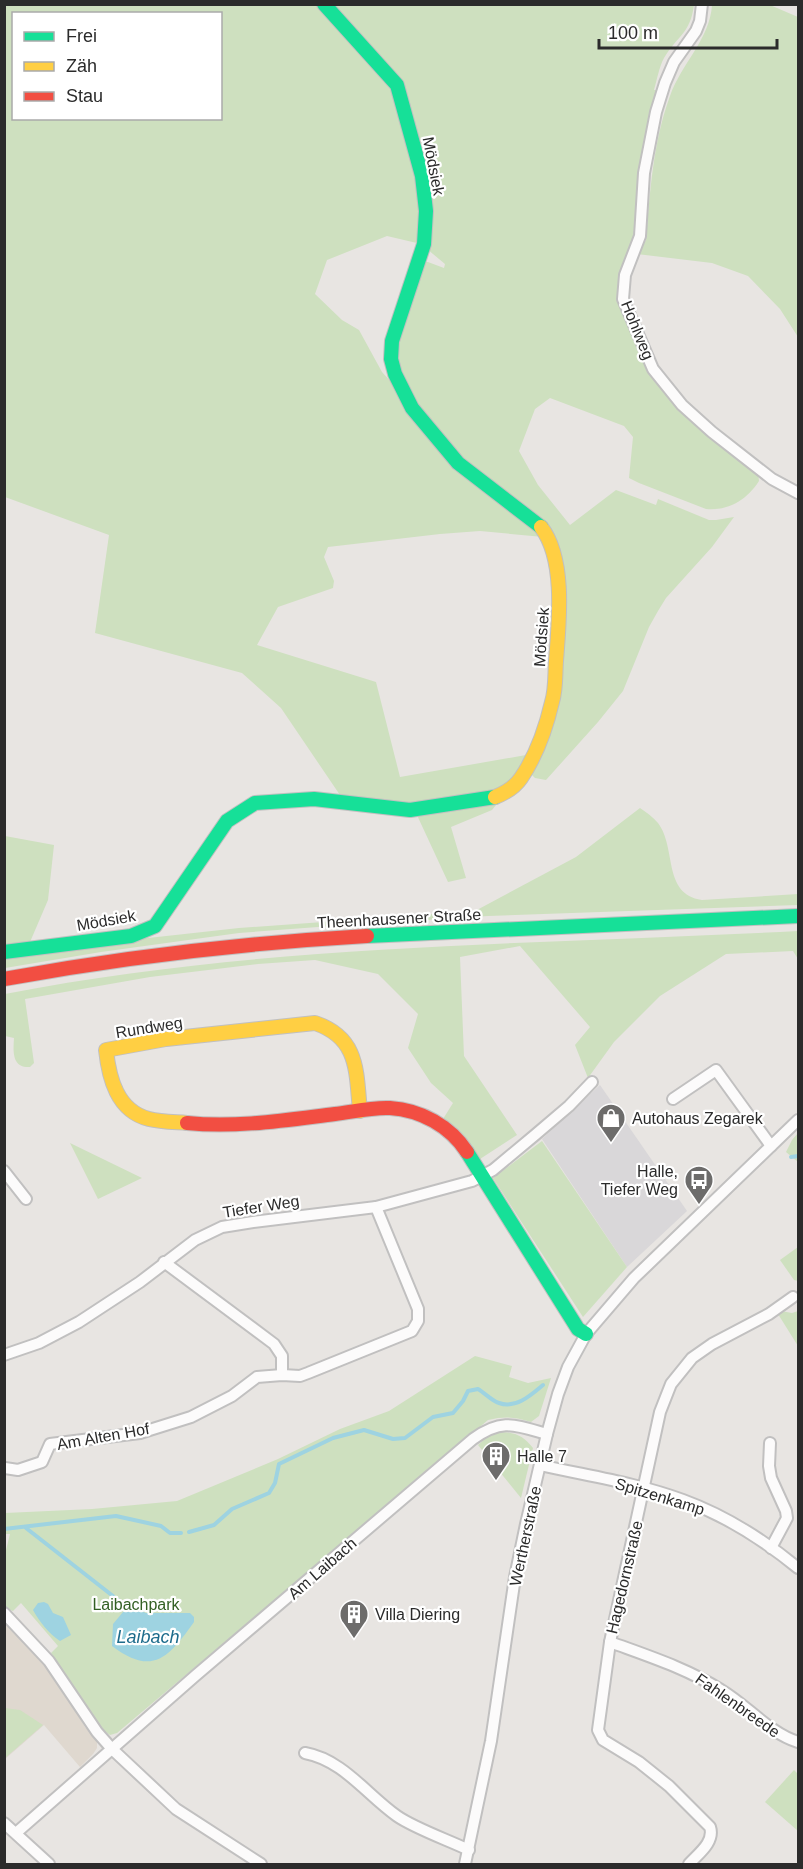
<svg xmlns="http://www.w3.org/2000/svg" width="803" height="1869" viewBox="0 0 803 1869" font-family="Arial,sans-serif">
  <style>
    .industrial { fill: #d9d7d9 }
    .education { fill: #dfd8cf }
    .green { fill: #cee0bf; fill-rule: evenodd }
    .water { fill: #9ed3e1 }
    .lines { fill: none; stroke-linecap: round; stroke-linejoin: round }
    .stream { stroke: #9ed3e1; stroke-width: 4 }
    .street-casing { stroke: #c1c0c0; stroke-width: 14 }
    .fast-casing { stroke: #c1c0c0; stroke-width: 16 }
    .slow-casing { stroke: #c1c0c0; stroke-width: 16 }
    .jam-casing { stroke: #c1c0c0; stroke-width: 16 }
    .street { stroke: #fcfbfb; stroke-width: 10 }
    .fast { stroke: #16e098; stroke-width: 14 }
    .slow { stroke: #ffcf43; stroke-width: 14 }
    .jam { stroke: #f24e42; stroke-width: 14 }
    .labels { text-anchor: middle; stroke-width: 4.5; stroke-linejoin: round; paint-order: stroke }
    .street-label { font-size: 16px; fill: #2b2b2b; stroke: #fff }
    .poi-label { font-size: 16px; fill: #2b2b2b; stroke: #fff; text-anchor: start }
    .park-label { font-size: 16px; fill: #336024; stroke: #fff }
    .water-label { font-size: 18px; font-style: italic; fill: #1e6c8c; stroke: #fff }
  </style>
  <rect width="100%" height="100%" fill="#e8e5e2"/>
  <polygon class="industrial" points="600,1085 687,1211 627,1267 542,1139"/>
  <polygon class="education" points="4,1621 39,1658 67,1696 85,1727 97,1741 97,1748 93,1754 80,1767 44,1725 5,1759"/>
  <g class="green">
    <path d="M4,5H694C690,34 678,35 664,58C659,67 657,80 654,90H657L652,112L635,234L620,274L618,299L650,373L665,393L677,408L708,435L758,473L759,481C747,500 728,511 706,509L639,483L629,478L633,437L624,426L550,398L535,409L519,451L538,485L570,525L616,490L656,505L658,499L709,520H716L734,517L712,547L666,598L658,611L649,627L623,691L598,722L546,780L535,778L529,772L562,633L543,537L480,531L440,534L328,547L324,557L334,581L333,588L278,607L257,645L376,682L400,777L526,755L501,799L492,810L451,827L466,878L448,882L416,813L344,801L281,708L242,673L95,633L109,535L5,497ZM14,14H220V118H14ZM387,236L421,244L445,264L444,268L428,262H424L395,355L393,384L382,372L359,330L342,320L315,294L327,260Z"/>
    <path d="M712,5H770L798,17V337L780,309L748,276L712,263L637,254L643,242L646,241C650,192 653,142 670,96C681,64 710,39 712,5Z"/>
    <path d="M640,808C646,812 653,817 658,823C677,848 662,894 702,900L798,894V905L488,916L318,927L239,933L101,952L5,968V958L130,940L239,928L475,911L576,857Z"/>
    <polygon points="5,836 54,845 48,900 30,942 5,946"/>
    <path d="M798,931V959L793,951L726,954L660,996L614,1042L588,1078L575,1045L590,1027L520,946L460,957L464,1056L517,1135L480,1159L443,1119L453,1103L431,1083L408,1048L418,1014L378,974L315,960L258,964L150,977L25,999L34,1063L30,1067C12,1068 13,1052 14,1038L5,1036V994C266,943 533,945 798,931Z"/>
    <polygon points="798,1133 798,1162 786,1152 792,1140"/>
    <polygon points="542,1141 627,1267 583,1317 493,1178"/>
    <polygon points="70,1143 142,1178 98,1199"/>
    <polygon points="798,1247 798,1281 794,1280 780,1260"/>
    <polygon points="781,1311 792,1313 798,1311 798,1346 778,1314"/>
    <path d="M475,1356L512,1366L509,1377L528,1383L551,1378L539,1416L531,1422C515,1417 505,1416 488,1420L117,1733L110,1735L103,1730L51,1653L58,1646L21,1603L13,1611L5,1608V1554L10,1534H5V1513L92,1509L177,1501L278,1459L340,1429L389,1411Z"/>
    <path d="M501,1432C515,1432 524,1436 533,1448L521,1498L478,1445L487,1437Z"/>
    <polygon points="5,1708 20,1710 43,1725 5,1758"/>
    <polygon points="794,1770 798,1774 798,1831 765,1802"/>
  </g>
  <g class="water">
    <path d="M44,1602L48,1604L53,1613L63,1617L71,1635L60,1641C49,1634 39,1621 33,1610L38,1603Z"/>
    <path d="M128,1606L146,1613H190L194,1617V1622C169,1657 153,1677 112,1646L113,1624Z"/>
  </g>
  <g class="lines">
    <g class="stream">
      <polyline points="791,1157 798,1156"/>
      <polyline points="26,1528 127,1607"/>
      <polyline points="4,1529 116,1516 161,1526 170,1533 181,1533"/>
      <path d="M189,1532L214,1525L232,1509L269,1493L275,1483L279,1464L333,1438L364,1430L393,1439L405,1438L433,1417L453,1413L463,1401L468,1391L478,1389C485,1393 492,1401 499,1403C516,1409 531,1395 543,1385"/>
    </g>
    <g class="street-casing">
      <g id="street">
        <polyline points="702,4 700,21 696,31 674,62 665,83 656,112 644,173 640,236 625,275 623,299 653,369 682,405 712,432 772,479 798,493"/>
        <polyline points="673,1099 716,1070 771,1146"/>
        <polyline points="4,1171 26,1199"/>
        <polyline points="164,1262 274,1344 282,1356 282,1375"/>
        <polyline points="4,1355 39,1343 79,1322 140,1282 195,1240 222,1227 253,1222 376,1207 472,1181 493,1170 535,1135 569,1106 592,1082"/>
        <polyline points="770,1443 769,1466 771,1478 786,1511 787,1518 771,1548"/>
        <path d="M540,1465C588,1476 637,1483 683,1500C724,1515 765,1541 798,1568"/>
        <polyline points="5,1468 18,1470 42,1462 50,1444 140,1433 191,1417 232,1396 257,1377 282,1375 300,1376 308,1373 412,1331 418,1321 418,1309 376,1207"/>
        <polyline points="4,1613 49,1661 97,1732 112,1749 176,1809 261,1864"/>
        <path d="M610,1642C648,1656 686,1668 721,1690C748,1706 769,1733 798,1742"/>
        <path d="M305,1753C343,1760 366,1794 397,1816C414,1828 448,1840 469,1850"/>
        <polyline points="4,1823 49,1864"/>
        <path d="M16,1833L195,1676L473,1439C502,1418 515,1425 547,1434"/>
        <polyline points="465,1864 491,1741 515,1577 526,1524 547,1434 558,1394 568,1367 586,1334 634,1278 798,1120"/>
        <path d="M689,1864C698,1854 715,1842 710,1827L669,1786L639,1762L603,1740L598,1730L610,1642L660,1412L671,1384L692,1358L712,1344L769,1314L793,1297"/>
      </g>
    </g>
    <g class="fast-casing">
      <g id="fast">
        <polyline points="324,4 397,85 422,176 426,211 424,244 392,341 391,359 395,374 412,408 458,463 541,527"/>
        <polyline points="367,936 798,916"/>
        <polyline points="4,952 131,936 155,926 227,821 255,803 314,799 410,810 495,797"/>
        <polyline points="467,1152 578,1329 586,1334"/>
      </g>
    </g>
    <g class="slow-casing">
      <g id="slow">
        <path d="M495,797C505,793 515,787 521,778C536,756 546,728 552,702C556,689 555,675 556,661C559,623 566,559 541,527"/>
        <path d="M187,1123C175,1122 161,1122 149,1119C117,1111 109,1078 106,1050L166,1039L315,1023C359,1038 356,1071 360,1111"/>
      </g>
    </g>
    <g class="jam-casing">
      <g id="jam">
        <path d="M4,979C124,957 245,943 367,936"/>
        <path d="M187,1123C237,1128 286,1120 335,1114C352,1112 372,1107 390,1108C421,1110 450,1126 467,1152"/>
      </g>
    </g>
    <use href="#street" class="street"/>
    <use href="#fast" class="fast"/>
    <use href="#slow" class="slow"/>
    <use href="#jam" class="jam"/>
  </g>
  <defs>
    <g id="shop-pin" transform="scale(1.5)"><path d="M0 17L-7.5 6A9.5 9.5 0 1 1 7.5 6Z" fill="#6d6c6b" stroke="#fff"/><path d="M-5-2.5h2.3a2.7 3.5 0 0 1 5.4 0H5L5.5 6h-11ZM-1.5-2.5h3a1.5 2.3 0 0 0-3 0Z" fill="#fff"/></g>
    <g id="bus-pin" transform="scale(1.5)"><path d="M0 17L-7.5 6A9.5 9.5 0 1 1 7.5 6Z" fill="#6d6c6b" stroke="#fff"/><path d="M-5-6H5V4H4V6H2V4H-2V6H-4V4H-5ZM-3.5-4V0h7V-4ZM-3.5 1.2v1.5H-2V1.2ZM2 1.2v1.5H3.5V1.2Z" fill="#fff"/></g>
    <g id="building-pin" transform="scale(1.5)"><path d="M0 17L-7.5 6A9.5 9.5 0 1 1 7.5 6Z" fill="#6d6c6b" stroke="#fff"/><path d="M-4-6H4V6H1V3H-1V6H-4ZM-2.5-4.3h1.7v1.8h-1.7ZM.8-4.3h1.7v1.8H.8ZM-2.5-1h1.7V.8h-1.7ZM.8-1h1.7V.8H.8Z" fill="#fff"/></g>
  </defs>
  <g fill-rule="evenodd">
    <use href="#shop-pin" x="611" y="1118"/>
    <use href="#bus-pin" x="699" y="1180"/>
    <use href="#building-pin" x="496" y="1456"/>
    <use href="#building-pin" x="354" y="1614"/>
  </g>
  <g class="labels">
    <g class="street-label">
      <text transform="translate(434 166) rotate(79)" y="6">Mödsiek</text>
      <text transform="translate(638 330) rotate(68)" y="6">Hohlweg</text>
      <text transform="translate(541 637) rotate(-86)" y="6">Mödsiek</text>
      <text transform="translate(399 918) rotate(-3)" y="6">Theenhausener Straße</text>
      <text transform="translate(106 920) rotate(-10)" y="6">Mödsiek</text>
      <text transform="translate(149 1027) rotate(-9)" y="6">Rundweg</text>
      <text transform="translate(261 1206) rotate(-9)" y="6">Tiefer Weg</text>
      <text transform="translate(103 1436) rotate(-10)" y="6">Am Alten Hof</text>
      <text transform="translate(660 1496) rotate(17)" y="6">Spitzenkamp</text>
      <text transform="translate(525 1536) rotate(-78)" y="6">Wertherstraße</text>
      <text transform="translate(322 1568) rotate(-41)" y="6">Am Laibach</text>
      <text transform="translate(624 1577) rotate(-77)" y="6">Hagedornstraße</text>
      <text transform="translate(738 1705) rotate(35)" y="6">Fahlenbreede</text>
    </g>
    <g class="poi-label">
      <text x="632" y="1124">Autohaus Zegarek</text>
      <text x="678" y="1177" text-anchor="end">Halle,<tspan x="678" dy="18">Tiefer Weg</tspan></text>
      <text x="517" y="1462">Halle 7</text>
      <text x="375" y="1620">Villa Diering</text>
    </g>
    <g class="park-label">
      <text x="136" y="1610">Laibachpark</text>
    </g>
    <g class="water-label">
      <text x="148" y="1643">Laibach</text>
    </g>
  </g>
  <rect width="803" height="1869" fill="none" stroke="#2b2b2b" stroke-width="12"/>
  <rect x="12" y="12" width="210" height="108" fill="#ffffff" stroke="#aaaaaa" stroke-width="1.5"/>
  <rect x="24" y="32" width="30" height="9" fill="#16e098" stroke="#aaaaaa" stroke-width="1.5"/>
  <text x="66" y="42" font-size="18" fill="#2b2b2b">Frei</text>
  <rect x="24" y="62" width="30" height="9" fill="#ffcf43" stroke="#aaaaaa" stroke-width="1.5"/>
  <text x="66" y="72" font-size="18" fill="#2b2b2b">Zäh</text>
  <rect x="24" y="92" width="30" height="9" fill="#f24e42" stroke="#aaaaaa" stroke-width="1.5"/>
  <text x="66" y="102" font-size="18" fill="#2b2b2b">Stau</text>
  <path d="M599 39v9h178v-9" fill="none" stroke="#2b2b2b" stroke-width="3"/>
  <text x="608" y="39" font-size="18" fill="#2b2b2b" stroke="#ffffff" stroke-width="4.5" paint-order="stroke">100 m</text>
</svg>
